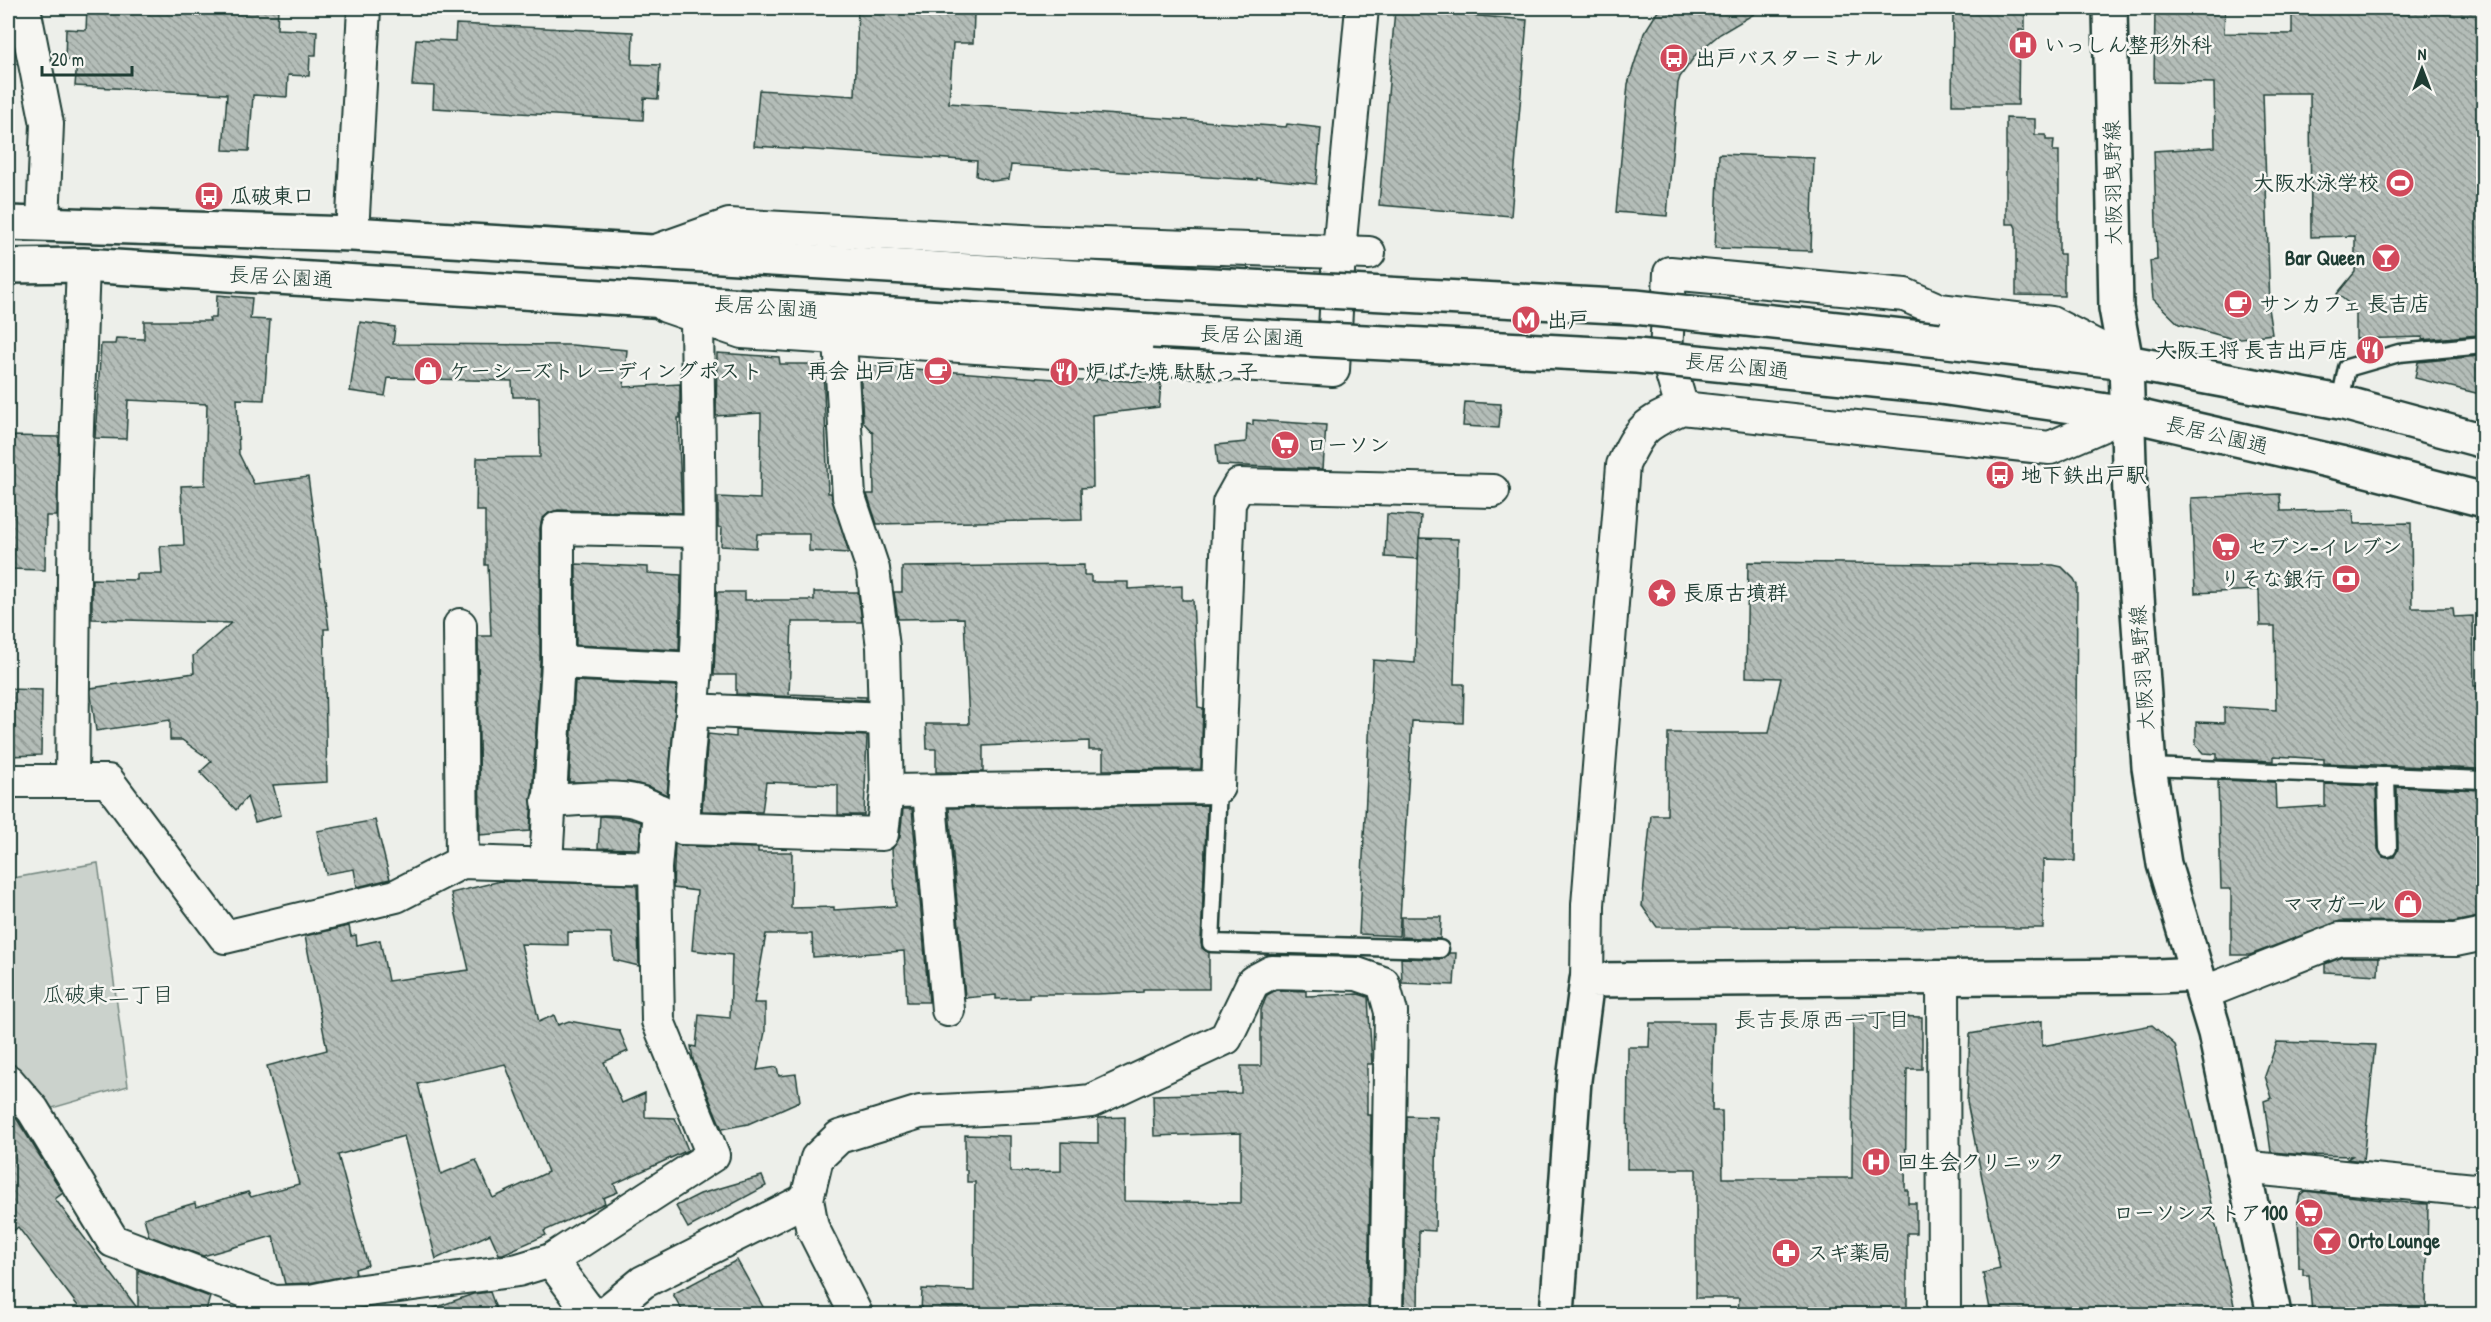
<svg xmlns="http://www.w3.org/2000/svg" width="2491" height="1322" viewBox="0 0 2491 1322" font-family="'Patrick Hand','Klee One',sans-serif">
  <style>
    .green { fill: #cbd2cc; stroke: #758880; stroke-width: 1.5 }
    .building { fill: url(#building-back-hatch); stroke: #1f3d34; stroke-width: 1.5; fill-rule: evenodd }
    .lines { fill: none; stroke-linecap: round; stroke-linejoin: round }
    .lane-casing { stroke: #1f3d34; stroke-width: 21 }
    .street-casing { stroke: #1f3d34; stroke-width: 36 }
    .secondary-casing { stroke: #1f3d34; stroke-width: 38 }
    .lane { stroke: #f6f6f2; stroke-width: 16 }
    .street { stroke: #f6f6f2; stroke-width: 32 }
    .secondary { stroke: #f6f6f2; stroke-width: 33 }
    .secondary-bridge-casing { stroke: #1f3d34; stroke-width: 38; stroke-linecap: butt }
    .secondary-bridge { stroke: #f6f6f2; stroke-width: 33 }
    .labels { text-anchor: middle; stroke-width: 5; stroke-linejoin: round; paint-order: stroke }
    .poi-label { font-size: 21px; font-weight: bold; fill: #1f3d34; stroke: #f6f6f2; text-anchor: start }
    .street-label { font-size: 21px; fill: #1f3d34; stroke: #f6f6f2 }
    .neighbourhood-label { font-size: 22px; fill: #1f3d34; stroke: #f6f6f2 }
  </style>
  <defs>
    <pattern id="building-back-hatch" width="6" height="6" patternUnits="userSpaceOnUse" patternTransform="scale(1.5)"><rect width="6" height="6" fill="#b4bdb8"/><path d="M-1 5l2 2M0 0l6 6M5-1l2 2" fill="none" stroke="#929b96"/></pattern>
  </defs>
  <rect width="100%" height="100%" fill="#edefea"/>
  <filter id="ink" filterUnits="userSpaceOnUse"><feTurbulence type="fractalNoise" baseFrequency=".0167" numOctaves="2"/><feDisplacementMap in="SourceGraphic" scale="12" xChannelSelector="R" yChannelSelector="G"/><feConvolveMatrix kernelMatrix="1 2 1 2 8 2 1 2 1" color-interpolation-filters="sRGB"/></filter>
  <g filter="url(#ink)">
    <polygon class="green" points="98,863 128,1086 49,1109 8,1064 8,879"/>
    <g class="building">
      <polygon points="87,8 278,8 277,29 317,31 316,55 310,55 309,76 288,75 287,97 253,95 249,151 223,150 227,94 75,86 77,61 65,60 66,29 86,30"/>
      <polygon points="858,8 955,8 955,12 974,13 973,43 953,43 949,103 1286,127 1287,124 1321,128 1316,184 1257,178 1257,180 1011,165 1009,179 993,181 976,176 977,161 754,146 759,90 855,96"/>
      <polygon points="1660,8 1764,8 1720,34 1697,53 1680,77 1678,83 1667,216 1616,212 1628,84 1644,33"/>
      <polygon points="1953,8 2025,8 2025,30 2019,30 2018,105 1952,105"/>
      <polygon points="2155,8 2225,8 2224,33 2292,34 2292,8 2484,8 2484,264 2477,266 2478,335 2422,340 2423,337 2356,339 2356,309 2337,294 2355,272 2355,236 2311,237 2310,93 2263,93 2270,308 2268,308 2272,334 2233,339 2179,324 2153,299 2150,261 2157,260 2154,151 2215,147 2214,83 2154,82"/>
      <polygon points="1395,9 1527,20 1511,216 1379,205"/>
      <polygon points="456,24 633,32 632,64 660,65 658,99 644,98 643,120 433,108 434,86 412,85 416,39 455,41"/>
      <polygon points="2006,118 2035,119 2035,135 2046,135 2046,140 2054,140 2053,151 2059,151 2059,254 2064,254 2064,296 2016,295 2016,228 2014,224 2006,224"/>
      <polygon points="1719,154 1814,158 1811,251 1715,248"/>
      <polygon points="217,295 252,298 250,319 270,320 264,400 237,399 239,454 254,484 308,477 329,629 324,629 327,782 273,785 281,815 255,822 247,797 236,810 200,772 212,761 182,740 170,740 170,720 96,731 91,695 91,688 194,673 193,656 231,623 92,619 92,579 137,580 137,574 162,574 160,546 184,545 181,486 205,485 207,404 128,400 126,439 95,438 101,344 115,344 116,338 144,339 144,321 210,321 209,318 216,318"/>
      <polygon points="360,322 395,327 393,344 572,345 627,350 624,387 680,384 680,418 678,418 682,513 558,510 549,513 542,519 540,528 540,661 530,831 480,835 478,636 491,636 488,565 485,565 485,511 476,511 477,458 540,457 539,397 513,397 512,381 388,378 385,396 350,391"/>
      <polygon points="717,353 779,357 780,364 823,364 828,493 831,493 849,553 809,551 809,534 757,534 756,548 721,546 722,528 718,527 718,497 760,499 761,413 716,416"/>
      <polygon points="2479,356 2479,360 2484,360 2484,395 2415,378 2418,362"/>
      <polygon points="860,365 1096,382 1096,379 1161,383 1159,407 1092,415 1093,487 1081,488 1082,520 877,524 867,494 874,494 873,433 863,422"/>
      <polygon points="1465,402 1501,404 1499,428 1463,426"/>
      <polygon points="1253,420 1326,425 1323,469 1218,465 1216,445 1246,442 1247,424 1253,425"/>
      <polygon points="8,436 59,437 57,516 46,516 45,570 8,569"/>
      <polygon points="2280,494 2281,511 2353,510 2354,524 2411,523 2412,608 2453,608 2454,617 2473,616 2474,686 2484,686 2484,732 2479,732 2480,769 2324,763 2324,759 2274,756 2274,761 2217,759 2217,754 2203,753 2196,745 2196,722 2224,723 2224,707 2276,710 2275,626 2260,626 2259,590 2195,593 2191,498"/>
      <polygon points="1387,514 1421,516 1418,559 1385,557"/>
      <polygon points="1419,538 1458,539 1454,684 1464,684 1463,723 1412,721 1399,936 1359,934 1373,660 1415,663"/>
      <polygon points="1748,562 2053,565 2062,567 2074,579 2077,585 2075,861 2043,860 2043,928 1657,927 1642,906 1651,815 1667,815 1668,733 1769,733 1781,678 1746,677"/>
      <polygon points="576,564 648,567 648,573 681,575 679,650 576,645"/>
      <polygon points="1084,565 1084,575 1091,575 1091,582 1128,582 1128,589 1182,586 1182,600 1193,600 1198,707 1203,708 1201,769 1103,770 1103,750 1089,750 1089,741 983,746 983,772 936,772 936,749 927,749 926,724 969,724 964,618 898,619 894,592 902,592 902,567"/>
      <polygon points="717,590 717,592 745,592 745,600 814,600 814,592 858,592 862,622 792,622 789,694 866,697 866,700 736,694 736,675 714,675"/>
      <polygon points="575,681 677,686 667,795 650,787 630,782 569,782"/>
      <polygon points="8,689 42,690 41,755 8,756"/>
      <polygon points="736,730 867,736 864,815 838,815 838,785 766,782 762,812 702,811 708,734 736,737"/>
      <polygon points="2218,780 2275,782 2276,809 2325,806 2325,784 2376,786 2378,849 2383,857 2388,858 2394,857 2398,848 2397,787 2484,790 2484,916 2453,922 2340,921 2250,955 2231,955 2231,889 2221,889"/>
      <polygon points="1207,805 1201,943 1202,948 1209,953 1209,989 1143,989 1143,992 1097,994 1029,994 1029,998 996,999 996,995 965,998 949,808"/>
      <polygon points="903,809 912,809 929,1002 907,1002 904,951 813,957 812,934 766,934 754,1003 765,1003 765,1032 757,1070 777,1067 779,1076 796,1074 800,1101 748,1124 722,1129 693,1060 691,1046 696,1047 699,1015 730,1018 732,955 692,950 697,891 673,888 675,844 682,846 758,848 758,852 792,852 791,908 834,907 834,910 896,906 892,849 900,837"/>
      <polygon points="600,816 625,818 641,822 639,849 598,848"/>
      <polygon points="375,820 390,879 357,887 354,869 326,874 317,831"/>
      <path d="M501,881L637,885L639,966L614,960L611,933L568,932V945L521,944L539,1022L554,1015L558,1025L569,1021L619,1030L628,1051L604,1062L622,1103L645,1093V1117L675,1118L688,1150L614,1184L618,1192L603,1198L605,1203L544,1231L546,1235L503,1254H499L490,1234L436,1259L404,1136L338,1155L368,1265L355,1269L356,1274L309,1283L285,1284L273,1236L203,1256L149,1236L144,1218L195,1203L196,1207L248,1192L251,1197L299,1184L267,1066L327,1050L305,936L349,926L351,936L356,935L357,945L380,940L388,981L469,970L451,893ZM505,1064L548,1172L493,1198L476,1160L441,1174L418,1084Z"/>
      <polygon points="1401,917 1441,917 1440,939 1401,937"/>
      <polygon points="1449,953 1456,953 1454,985 1402,983 1401,958 1440,959"/>
      <polygon points="2343,957 2379,957 2378,975 2325,972 2325,964"/>
      <polygon points="1276,990 1306,991 1306,996 1358,994 1368,997 1372,1064 1367,1064 1367,1115 1371,1115 1368,1314 921,1314 922,1289 974,1291 975,1182 967,1182 967,1170 965,1170 965,1135 1010,1136 1010,1172 1061,1171 1061,1142 1098,1143 1098,1118 1125,1117 1124,1201 1241,1203 1241,1133 1154,1136 1153,1095 1241,1093 1241,1066 1261,1066 1261,1010 1267,995"/>
      <polygon points="1853,1015 1922,1017 1922,1069 1907,1069 1905,1190 1908,1190 1908,1203 1916,1203 1916,1233 1907,1233 1907,1314 1738,1314 1739,1298 1696,1298 1696,1169 1627,1169 1628,1047 1649,1047 1650,1023 1714,1023 1712,1111 1722,1111 1723,1178 1852,1178"/>
      <polygon points="2042,1021 2042,1046 2152,1025 2175,1045 2236,1314 1991,1314 1983,1273 2000,1269 1967,1102 1970,1034"/>
      <polygon points="2277,1042 2375,1045 2363,1161 2347,1159 2352,1156 2306,1155 2271,1152 2264,1101 2272,1098 2265,1076"/>
      <polygon points="8,1108 18,1121 63,1193 55,1199 138,1309 138,1270 210,1297 205,1314 84,1314 18,1227 8,1236"/>
      <polygon points="1407,1116 1437,1117 1435,1231 1419,1230 1418,1314 1404,1314"/>
      <polygon points="762,1176 766,1186 688,1228 676,1206 700,1194"/>
      <polygon points="2305,1191 2408,1203 2428,1204 2426,1314 2312,1314 2309,1275 2303,1275 2303,1268 2299,1268 2298,1203 2300,1195"/>
      <polygon points="737,1260 767,1314 684,1314 673,1294"/>
      <polygon points="490,1292 498,1314 426,1314 426,1311 473,1294"/>
    </g>
    <g class="lines">
      <g class="lane-casing">
        <g id="lane">
          <polyline points="2340,402 2347,368 2399,353 2484,345"/>
          <polyline points="2149,767 2484,780"/>
          <polyline points="2386,776 2388,848"/>
          <polyline points="1218,787 1211,943 1440,949"/>
        </g>
      </g>
      <g class="street-casing">
        <g id="street">
          <polyline points="24,8 47,124 43,223"/>
          <polyline points="352,234 364,8"/>
          <polyline points="653,252 729,225 1043,242 1369,253"/>
          <polyline points="666,306 742,332 1333,370 1339,251 1362,8"/>
          <polyline points="1682,408 1666,354 1670,273 1905,295 1939,310 2051,323 2121,359"/>
          <polyline points="460,625 462,862"/>
          <polyline points="558,662 696,669"/>
          <polyline points="692,710 885,719"/>
          <polyline points="72,780 75,481 83,265"/>
          <polyline points="8,781 108,781 225,937 396,896 462,862 655,868"/>
          <polyline points="887,791 1218,787 1229,503 1239,485 1493,491"/>
          <polyline points="929,791 948,1010"/>
          <path d="M548,801C575,800 613,795 638,802C656,807 669,818 683,828L882,834L887,791L883,647L873,569L849,497L840,339"/>
          <path d="M683,828C685,775 692,722 696,669C703,552 698,434 697,317"/>
          <polyline points="546,863 558,662 558,528 699,531"/>
          <polyline points="1943,978 1944,1314"/>
          <path d="M1587,980L1588,905L1623,465C1640,428 1645,424 1682,408L2050,448L2128,414"/>
          <polyline points="2203,993 2340,939 2455,940 2484,934"/>
          <polyline points="8,1081 33,1110 113,1241 274,1302 311,1301 354,1292 518,1270 551,1260 713,1155 658,1021 655,868 660,811"/>
          <polyline points="2242,1167 2484,1191"/>
          <polyline points="551,1260 591,1314"/>
          <polyline points="604,1314 643,1282 807,1199"/>
          <polyline points="856,1314 812,1227 807,1199 817,1158 839,1137 920,1112 1043,1106 1091,1101 1226,1038 1253,982 1272,972 1357,974 1383,983 1391,1012 1386,1314"/>
        </g>
      </g>
      <g class="secondary-casing">
        <g id="secondary">
          <polyline points="2110,8 2116,308 2126,362 2130,497 2149,767 2164,864 2215,1033 2274,1314"/>
          <polyline points="8,223 352,234 1155,282"/>
          <polyline points="8,266 83,265 1153,331"/>
          <polyline points="1939,340 2126,362 2340,402 2484,441"/>
          <polyline points="1933,386 2128,414 2340,463 2484,500"/>
          <polyline points="1557,1314 1574,1080 1587,980 2158,976 2197,974"/>
        </g>
      </g>
      <use href="#lane" class="lane"/>
      <use href="#street" class="street"/>
      <use href="#secondary" class="secondary"/>
      <g class="secondary-bridge-casing">
        <g id="secondary-bridge">
          <polyline points="1155,282 1635,307 1939,340"/>
          <polyline points="1153,331 1637,356 1933,386"/>
        </g>
      </g>
      <use href="#secondary-bridge" class="secondary-bridge"/>
    </g>
  </g>
  <defs>
    <g id="hospital-disc" transform="scale(1.5)"><circle r="9.5" fill="#d1495b" stroke="#f6f6f2"/><path d="M-5-5h3v3.5h4V-5h3V5h-3V1.5h-4V5h-3Z" fill="#fff"/></g>
    <g id="bus-disc" transform="scale(1.5)"><circle r="9.5" fill="#d1495b" stroke="#f6f6f2"/><path d="M-5-6H5V4H4V6H2V4H-2V6H-4V4H-5ZM-3.5-4V0h7V-4ZM-3.5 1.2v1.5H-2V1.2ZM2 1.2v1.5H3.5V1.2Z" fill="#fff"/></g>
    <g id="stadium-disc" transform="scale(1.5)"><circle r="9.5" fill="#d1495b" stroke="#f6f6f2"/><path d="M0-5a6.5 5 0 1 0 0 10a6.5 5 0 1 0 0-10ZM-3.5-1.8h7v3.6h-7Z" fill="#fff"/></g>
    <g id="bar-disc" transform="scale(1.5)"><circle r="9.5" fill="#d1495b" stroke="#f6f6f2"/><path d="M-6-5H6L.8 .8V4.5H3.5V6h-7V4.5H-.8V.8Z" fill="#fff"/></g>
    <g id="cafe-disc" transform="scale(1.5)"><circle r="9.5" fill="#d1495b" stroke="#f6f6f2"/><path d="M-5.5-4.5H6V0H3Q3 3.5 0 3.5H-2.5Q-5.5 3.5-5.5 0ZM3-3.2v2h1.7v-2ZM-6 4.5H4V6H-6Z" fill="#fff"/></g>
    <g id="metro-disc" transform="scale(1.5)"><circle r="9.5" fill="#d1495b" stroke="#f6f6f2"/><path d="M-5.5 5V-5H-3L0 0L3-5H5.5V5H3V-.5L0 4L-3-.5V5Z" fill="#fff"/></g>
    <g id="restaurant-disc" transform="scale(1.5)"><circle r="9.5" fill="#d1495b" stroke="#f6f6f2"/><path d="M-5-6h1v4h1v-4h1v4h1v-4h1v5L-1.5 .5V6h-2V.5L-5-1ZM5-6V6H3V1.5H1.5Q1.5-4 5-6Z" fill="#fff"/></g>
    <g id="shop-disc" transform="scale(1.5)"><circle r="9.5" fill="#d1495b" stroke="#f6f6f2"/><path d="M-5-2.5h2.3a2.7 3.5 0 0 1 5.4 0H5L5.5 6h-11ZM-1.5-2.5h3a1.5 2.3 0 0 0-3 0Z" fill="#fff"/></g>
    <g id="supermarket-disc" transform="scale(1.5)"><circle r="9.5" fill="#d1495b" stroke="#f6f6f2"/><path d="M-6-5.5h2.5l.6 2H6L4.5 2H-2.5L-4.4-4H-6ZM-1.5 3.2a1.3 1.3 0 1 0 .1 0ZM3 3.2a1.3 1.3 0 1 0 .1 0Z" fill="#fff"/></g>
    <g id="bank-disc" transform="scale(1.5)"><circle r="9.5" fill="#d1495b" stroke="#f6f6f2"/><path d="M-6-4H6V4H-6ZM0-2.3a2.3 2.3 0 1 0 0 4.6a2.3 2.3 0 1 0 0-4.6Z" fill="#fff"/></g>
    <g id="sight-disc" transform="scale(1.5)"><circle r="9.5" fill="#d1495b" stroke="#f6f6f2"/><path d="M0-6L1.8-2.2L6-1.7L2.9 1.2L3.7 5.4L0 3.3L-3.7 5.4L-2.9 1.2L-6-1.7L-1.8-2.2Z" fill="#fff"/></g>
    <g id="pharmacy-disc" transform="scale(1.5)"><circle r="9.5" fill="#d1495b" stroke="#f6f6f2"/><path d="M-2-6h4v4h4v4h-4v4h-4v-4h-4v-4h4Z" fill="#fff"/></g>
  </defs>
  <g fill-rule="evenodd">
    <use href="#hospital-disc" x="2023" y="45"/>
    <use href="#bus-disc" x="1674" y="58"/>
    <use href="#stadium-disc" x="2400" y="183"/>
    <use href="#bus-disc" x="209" y="196"/>
    <use href="#bar-disc" x="2386" y="258"/>
    <use href="#cafe-disc" x="2238" y="304"/>
    <use href="#metro-disc" x="1526" y="320"/>
    <use href="#restaurant-disc" x="2370" y="350"/>
    <use href="#shop-disc" x="428" y="371"/>
    <use href="#cafe-disc" x="938" y="371"/>
    <use href="#restaurant-disc" x="1064" y="372"/>
    <use href="#supermarket-disc" x="1285" y="445"/>
    <use href="#bus-disc" x="2000" y="475"/>
    <use href="#supermarket-disc" x="2226" y="547"/>
    <use href="#bank-disc" x="2346" y="579"/>
    <use href="#sight-disc" x="1662" y="593"/>
    <use href="#shop-disc" x="2408" y="904"/>
    <use href="#hospital-disc" x="1876" y="1162"/>
    <use href="#supermarket-disc" x="2309" y="1213"/>
    <use href="#bar-disc" x="2327" y="1241"/>
    <use href="#pharmacy-disc" x="1786" y="1253"/>
  </g>
  <g class="labels">
    <g class="poi-label">
      <text x="2044" y="52">いっしん整形外科</text>
      <text x="1695" y="65">出戸バスターミナル</text>
      <text x="2379" y="190" text-anchor="end">大阪水泳学校</text>
      <text x="230" y="203">瓜破東口</text>
      <text x="2365" y="265" text-anchor="end">Bar Queen</text>
      <text x="2259" y="311">サンカフェ 長吉店</text>
      <text x="1547" y="327">出戸</text>
      <text x="2349" y="357" text-anchor="end">大阪王将 長吉出戸店</text>
      <text x="449" y="378">ケーシーズトレーディングポスト</text>
      <text x="917" y="378" text-anchor="end">再会 出戸店</text>
      <text x="1085" y="379">炉ばた焼 駄駄っ子</text>
      <text x="1306" y="452">ローソン</text>
      <text x="2021" y="482">地下鉄出戸駅</text>
      <text x="2247" y="554">セブン-イレブン</text>
      <text x="2325" y="586" text-anchor="end">りそな銀行</text>
      <text x="1683" y="600">長原古墳群</text>
      <text x="2387" y="911" text-anchor="end">ママガール</text>
      <text x="1897" y="1169">回生会クリニック</text>
      <text x="2288" y="1220" text-anchor="end">ローソンストア100</text>
      <text x="2348" y="1248">Orto Lounge</text>
      <text x="1807" y="1260">スギ薬局</text>
    </g>
    <g class="street-label">
      <text transform="translate(2113 183) rotate(-91)" y="7">大阪羽曳野線</text>
      <text transform="translate(281 277) rotate(3)" y="7">長居公園通</text>
      <text transform="translate(766 307) rotate(4)" y="7">長居公園通</text>
      <text transform="translate(1252 336) rotate(3)" y="7">長居公園通</text>
      <text transform="translate(1737 366) rotate(6)" y="7">長居公園通</text>
      <text transform="translate(2217 435) rotate(13)" y="7">長居公園通</text>
      <text transform="translate(2142 668) rotate(-94)" y="7">大阪羽曳野線</text>
    </g>
    <g class="neighbourhood-label">
      <text x="108" y="1002">瓜破東二丁目</text>
      <text x="1822" y="1027">長吉長原西一丁目</text>
    </g>
  </g>
  <rect width="2491" height="1322" fill="none" stroke="#f6f6f2" stroke-width="30"/>
  <rect x="15" y="15" width="2461" height="1292" fill="none" stroke="#1f3d34" stroke-width="2" filter="url(#ink)"/>
  <g transform="translate(2422 69)" stroke="#f6f6f2" stroke-width="4.5" paint-order="stroke">
  <path d="M0-4.5L10 22L0 15L-10 22Z" fill="#1f3d34"/>
  <text y="-9" font-size="16" font-weight="bold" text-anchor="middle" fill="#1f3d34">N</text>
  </g>
  <path d="M42 66v9h90v-9" fill="none" stroke="#1f3d34" stroke-width="3"/>
  <text x="51" y="66" font-size="18" fill="#1f3d34" stroke="#f6f6f2" stroke-width="4.5" paint-order="stroke">20 m</text>
</svg>
